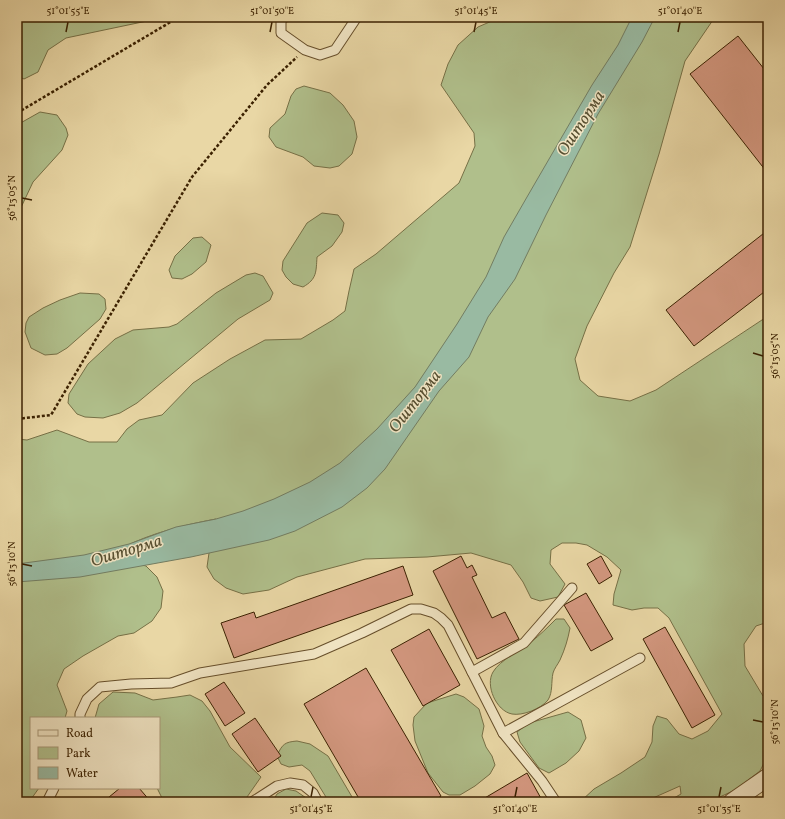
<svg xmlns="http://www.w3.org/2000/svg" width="785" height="819" viewBox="0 0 785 819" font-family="Vollkorn,serif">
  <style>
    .green { fill: #b0bf8b; stroke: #767046 }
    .water { fill: #99baa2; stroke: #737d62 }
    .building { fill: #d49880; stroke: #3b2101 }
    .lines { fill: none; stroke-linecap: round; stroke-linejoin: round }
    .service-casing { stroke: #664e2a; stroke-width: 11 }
    .minor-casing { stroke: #664e2a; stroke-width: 19 }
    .path { stroke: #3b2101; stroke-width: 2.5; stroke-dasharray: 3 2; stroke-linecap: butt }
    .service { stroke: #f1e5c4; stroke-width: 9 }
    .minor { stroke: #f1e5c4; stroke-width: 17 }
    .ticks { fill: none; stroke: #3b2101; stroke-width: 1.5 }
    .labels { text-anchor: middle; stroke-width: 3; stroke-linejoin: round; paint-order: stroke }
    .water-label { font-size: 17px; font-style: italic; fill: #574f31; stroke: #f1e5c4 }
    .neatline { fill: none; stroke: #3b2101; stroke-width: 1.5 }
    .ticks-label { font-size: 10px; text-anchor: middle; fill: #3b2101 }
  </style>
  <rect width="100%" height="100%" fill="#e9d7a5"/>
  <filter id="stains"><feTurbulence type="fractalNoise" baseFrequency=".005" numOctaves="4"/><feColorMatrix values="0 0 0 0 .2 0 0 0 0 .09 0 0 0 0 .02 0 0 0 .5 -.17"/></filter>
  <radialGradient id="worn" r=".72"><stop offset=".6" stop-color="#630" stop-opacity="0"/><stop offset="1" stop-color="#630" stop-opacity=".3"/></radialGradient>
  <g class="green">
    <polygon points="17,17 159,17 147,21 66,38 48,50 38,72 24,79 17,76"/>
    <path d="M501,17H715L685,61L659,154L630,247L614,273L587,326L575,359L580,380L598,396L630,401L656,390L768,316V622L756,626L744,644L745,666L763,696L768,701V755L760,771L735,790L709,802H667L681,794L680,786L644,802H580L594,789L621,773L645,757L652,742L653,726L657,716L667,719L679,734L692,739L708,731L722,714L669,618L658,608H644L632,610L613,605L614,594L621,570L607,557L587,545L576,543H562L551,550L550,564L565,584L558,597L540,601L531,598L523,582L511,565L471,553L427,557L365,559L297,577L269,590L243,594L226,588L214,579L207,567L209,553L226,539L216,519C184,525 151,533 122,548L131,562L146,566L157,577L163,591L161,608L152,621L134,633L118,636L83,656L64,669L57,685L67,711L65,718H31V788H39L29,802H17V439L27,440L57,430L89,442H117L127,429L139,420L162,415L193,383L230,359L265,340L301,339L333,320L345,311L349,291L354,269L376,254L459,183L475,146L474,133L441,85L448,64L458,45L478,27Z"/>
    <polygon points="304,86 330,93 343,105 354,121 357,137 352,154 339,166 330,168 314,166 303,157 276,147 269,137 270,128 285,114 291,96 296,89"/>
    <polygon points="40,112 57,115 66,128 68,135 62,150 33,182 17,216 17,125"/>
    <path d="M322,213L338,215L344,223L342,232L332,246L317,257C316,272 317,279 303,287L293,284L286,277L282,270L283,261L307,223Z"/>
    <polygon points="202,237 211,245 206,262 192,274 182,279 172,278 169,270 175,256 193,238"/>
    <polygon points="255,273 263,276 273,293 270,300 238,319 137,403 120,413 103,418 85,417 77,414 68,403 69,394 88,364 115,339 133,330 169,327 177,324 216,293 246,275"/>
    <polygon points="80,293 99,294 105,299 106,309 100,319 67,348 57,354 45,355 31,348 25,332 26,323 29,317 43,308 60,300"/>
    <path d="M556,619H564L570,628C568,639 565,649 560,660C558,664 554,669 553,673C551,682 553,692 548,700C541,709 522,716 512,714C496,711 485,685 493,672C500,660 520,651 531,642C540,635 548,627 556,619Z"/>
    <polygon points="113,692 135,693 153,700 177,697 190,695 202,701 210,711 230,747 261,777 247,797 242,802 164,802 157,788 159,788 159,718 95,718 99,704"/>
    <polygon points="456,694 464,697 479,709 484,726 482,736 486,747 492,756 495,765 490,774 475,786 460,795 449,795 443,792 428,773 415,741 413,725 414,717 427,703"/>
    <polygon points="568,712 581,720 586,738 579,751 566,763 549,773 539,768 520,742 517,732 529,723"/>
    <path d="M297,741L310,744L328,756L355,802H329L310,771L302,765L289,767L281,764L277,756C282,744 285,742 297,741Z"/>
    <polygon points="286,789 296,791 312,802 272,802 277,794"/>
  </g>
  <polygon class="water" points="632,17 655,17 642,42 598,114 546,215 515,279 488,317 469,357 439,391 385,469 367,488 342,507 295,531 269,540 191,557 80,577 17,582 17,564 84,555 129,544 176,527 216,519 243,511 274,499 310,482 340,463 377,429 415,387 457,324 486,277 504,237 527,197 592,85 618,45"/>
  <g class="building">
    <polygon points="738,36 768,74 768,170 766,171 690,74"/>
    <polygon points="768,230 768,289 694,346 666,310"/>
    <polygon points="461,556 467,568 472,565 477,575 472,577 492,618 505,612 519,639 477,659 433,571"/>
    <polygon points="601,556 612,576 599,584 587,564"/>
    <polygon points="403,566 413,595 234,658 221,623 254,612 256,618"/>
    <polygon points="586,593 613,639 591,651 564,605"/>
    <polygon points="665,627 715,715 692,728 643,639"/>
    <polygon points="429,629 460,685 423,706 391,650"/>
    <polygon points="366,668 441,796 432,802 361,802 304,704"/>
    <polygon points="224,682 245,713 225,726 205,694"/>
    <polygon points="255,718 281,756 258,772 232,734"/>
    <polygon points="527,773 543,802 478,802"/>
    <polygon points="120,788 139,788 151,802 103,802"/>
  </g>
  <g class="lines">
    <g class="service-casing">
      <g id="service">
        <polyline points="285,17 281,20 281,33 305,50 320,55 335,50 357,17"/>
        <polyline points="472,672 524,643 572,588"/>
        <polyline points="80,718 80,714 87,699 100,687 131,684 171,683 200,673 314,654 362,633 411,609 421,609 434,613 441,618 448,625 503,733 542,781 556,802"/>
        <polyline points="503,733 640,658"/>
        <polyline points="47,802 54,788"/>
        <polyline points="252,802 277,786 290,783 303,785 313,793 318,802"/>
      </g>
    </g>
    <g class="minor-casing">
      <polyline id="minor" points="732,802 768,777"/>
    </g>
    <g class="path">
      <polyline points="17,113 179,17"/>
      <polyline points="17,419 51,415 192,177 267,85 297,57"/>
    </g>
    <use href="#service" class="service"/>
    <use href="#minor" class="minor"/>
  </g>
  <path class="ticks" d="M66,32L68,22M270,32L272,22M474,32L476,22M678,32L680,22M22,198L32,200M753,353L763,356M22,564L32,566M753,720L763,722M311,797L313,787M515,797L517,787M719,797L721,787"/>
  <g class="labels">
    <g class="water-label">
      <text transform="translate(580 123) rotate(-57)" y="6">Ошторма</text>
      <text transform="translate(414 401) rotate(-52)" y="6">Ошторма</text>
      <text transform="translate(126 550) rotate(-17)" y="6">Ошторма</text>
    </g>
  </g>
  <rect width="785" height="819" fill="none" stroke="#e9d7a5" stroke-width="44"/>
  <rect x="30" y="717" width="130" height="72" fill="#f1e5c4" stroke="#a89776"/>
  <rect x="38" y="730" width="20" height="6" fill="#f1e5c4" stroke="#a89776"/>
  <text x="66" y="737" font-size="12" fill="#3b2101">Road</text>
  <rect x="38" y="747" width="20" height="12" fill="#b0bf8b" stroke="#a89776"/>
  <text x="66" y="757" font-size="12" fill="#3b2101">Park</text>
  <rect x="38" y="767" width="20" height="12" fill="#99baa2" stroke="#a89776"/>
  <text x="66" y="777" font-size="12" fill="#3b2101">Water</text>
  <rect x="22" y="22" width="741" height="775" class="neatline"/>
  <g class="ticks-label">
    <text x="68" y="14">51°01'55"E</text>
    <text x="272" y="14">51°01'50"E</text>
    <text x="476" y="14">51°01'45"E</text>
    <text x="680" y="14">51°01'40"E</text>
    <text transform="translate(11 198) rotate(-90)" y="4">56°13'05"N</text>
    <text transform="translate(774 356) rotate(-90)" y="4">56°13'05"N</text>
    <text transform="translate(11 564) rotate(-90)" y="4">56°13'10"N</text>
    <text transform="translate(774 722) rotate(-90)" y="4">56°13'10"N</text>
    <text x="311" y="812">51°01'45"E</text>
    <text x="515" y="812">51°01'40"E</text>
    <text x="719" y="812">51°01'35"E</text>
  </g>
  <rect width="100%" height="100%" filter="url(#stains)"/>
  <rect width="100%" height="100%" fill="url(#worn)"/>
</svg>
